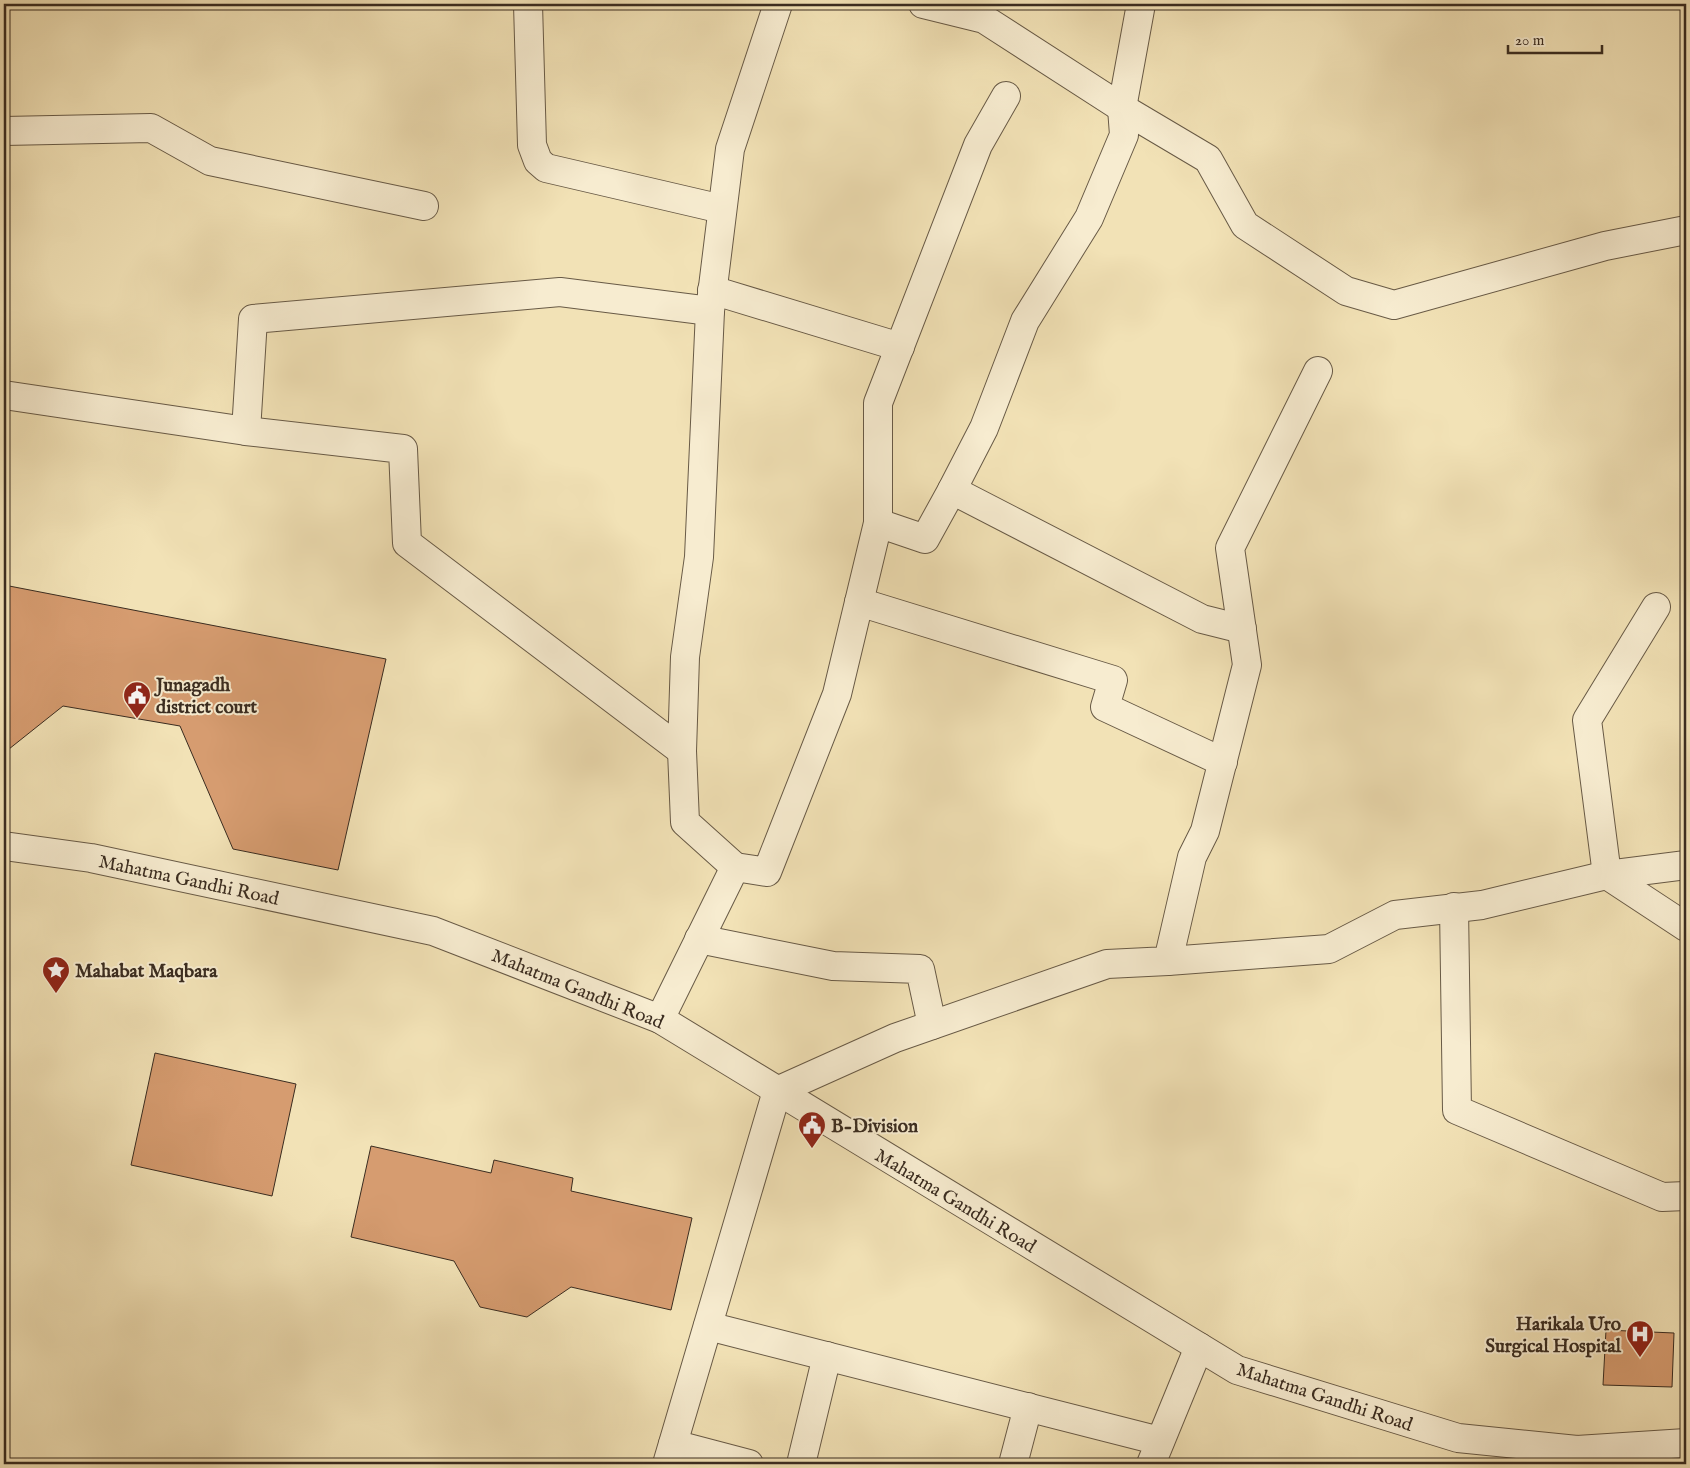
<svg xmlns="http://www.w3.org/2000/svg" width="1690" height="1468" viewBox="0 0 1690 1468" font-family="'IM FELL English',serif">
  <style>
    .building { fill: #d69c70; stroke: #3a2c20 }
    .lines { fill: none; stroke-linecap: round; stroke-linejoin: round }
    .minor-casing { stroke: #685a46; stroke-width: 30 }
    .minor { stroke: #f7ecd0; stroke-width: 28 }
    .labels { text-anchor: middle; stroke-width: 4; stroke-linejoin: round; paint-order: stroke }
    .poi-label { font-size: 19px; font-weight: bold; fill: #3a2c20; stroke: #f7ecd0; text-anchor: start }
    .street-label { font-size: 19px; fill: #3a2c20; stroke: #f7ecd0 }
  </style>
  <rect width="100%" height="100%" fill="#f2e2b6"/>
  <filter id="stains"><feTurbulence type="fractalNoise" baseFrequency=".004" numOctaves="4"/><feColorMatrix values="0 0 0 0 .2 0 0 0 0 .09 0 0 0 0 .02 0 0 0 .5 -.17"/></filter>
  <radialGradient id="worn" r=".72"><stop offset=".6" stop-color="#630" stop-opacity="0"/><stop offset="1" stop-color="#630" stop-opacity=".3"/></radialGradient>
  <g class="building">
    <polygon points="4,585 386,659 338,870 233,849 180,726 63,706 4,753"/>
    <polygon points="155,1053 296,1084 272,1196 131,1165"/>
    <polygon points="371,1146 491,1173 494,1160 573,1178 571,1191 692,1218 671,1310 571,1287 527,1317 480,1307 454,1261 351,1237"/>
    <polygon points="1606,1330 1674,1333 1672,1387 1603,1385"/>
  </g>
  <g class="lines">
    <g class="minor-casing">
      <g id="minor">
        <polyline points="528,4 532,145 538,161 546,168 722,209"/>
        <polyline points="923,4 984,19 1122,108 1141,4"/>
        <polyline points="4,131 151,128 210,161 424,206"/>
        <polyline points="712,290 900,347"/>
        <polyline points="4,395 246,431 403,449 407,543 682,751"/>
        <polyline points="246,431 253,319 560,292 710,311"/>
        <polyline points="952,490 984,428 1025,321 1089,218 1124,135 1122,108 1208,159 1245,225 1346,291 1394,305 1605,246 1686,230"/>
        <polyline points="878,523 878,403 978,145 1006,96"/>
        <polyline points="859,602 1113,680 1105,707 1223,762"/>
        <polyline points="1656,607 1587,720 1607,875 1686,927"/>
        <polyline points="4,846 91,858 433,931 660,1019 1237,1370 1458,1438 1577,1450 1686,1443"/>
        <polyline points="735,867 685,822 682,751 685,657 699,557 710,311 730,149 778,4"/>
        <polyline points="1454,907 1457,1110 1662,1197 1686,1196"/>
        <polyline points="699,939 833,966 920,969 932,1025"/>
        <polyline points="1168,961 1329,949 1395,915 1482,905 1607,875 1686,865"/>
        <polyline points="660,1019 735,867 767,872 837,694 878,523 925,539 952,490 1202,619 1242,629"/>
        <polyline points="708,1326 1160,1441"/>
        <polyline points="673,1444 749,1464"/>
        <polyline points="667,1464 777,1091 895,1038 1107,964 1168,961 1192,857 1205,831 1247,665 1230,548 1318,371"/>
        <polyline points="801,1464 827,1356"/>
        <polyline points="1013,1464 1028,1407"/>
        <polyline points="1151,1464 1199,1347"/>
      </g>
    </g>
    <use href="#minor" class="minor"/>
  </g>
  <defs>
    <g id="civic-pin" transform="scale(1.4375)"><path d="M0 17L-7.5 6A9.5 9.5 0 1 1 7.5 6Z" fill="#8f2418" stroke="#f7ecd0"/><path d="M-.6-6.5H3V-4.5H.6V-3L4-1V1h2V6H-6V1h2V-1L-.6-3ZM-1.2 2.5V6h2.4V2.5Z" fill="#fff"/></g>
    <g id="sight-pin" transform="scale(1.4375)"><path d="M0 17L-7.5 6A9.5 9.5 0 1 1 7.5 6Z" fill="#8f2418" stroke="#f7ecd0"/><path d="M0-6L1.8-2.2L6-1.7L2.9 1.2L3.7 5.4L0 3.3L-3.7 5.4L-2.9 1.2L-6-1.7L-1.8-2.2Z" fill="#fff"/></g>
    <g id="hospital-pin" transform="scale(1.4375)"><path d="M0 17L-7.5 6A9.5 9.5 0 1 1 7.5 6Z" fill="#8f2418" stroke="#f7ecd0"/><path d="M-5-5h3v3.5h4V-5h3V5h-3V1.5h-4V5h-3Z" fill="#fff"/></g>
  </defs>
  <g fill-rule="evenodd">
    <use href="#civic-pin" x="137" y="695"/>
    <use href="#sight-pin" x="56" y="970"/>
    <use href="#civic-pin" x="812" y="1125"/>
    <use href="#hospital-pin" x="1640" y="1334"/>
  </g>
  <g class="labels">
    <g class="poi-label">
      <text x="156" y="691">Junagadh<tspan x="156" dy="22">district court</tspan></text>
      <text x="75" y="977">Mahabat Maqbara</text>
      <text x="831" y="1132">B-Division</text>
      <text x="1621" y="1330" text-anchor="end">Harikala Uro<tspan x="1621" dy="22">Surgical Hospital</tspan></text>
    </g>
    <g class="street-label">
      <text transform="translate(189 879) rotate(12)" y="7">Mahatma Gandhi Road</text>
      <text transform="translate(578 988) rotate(22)" y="7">Mahatma Gandhi Road</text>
      <text transform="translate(956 1200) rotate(31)" y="7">Mahatma Gandhi Road</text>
      <text transform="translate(1325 1396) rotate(18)" y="7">Mahatma Gandhi Road</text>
    </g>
  </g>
  <rect width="1690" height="1468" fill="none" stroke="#f2e2b6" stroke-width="20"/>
  <rect x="5" y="5" width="1680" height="1458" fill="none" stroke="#3a2c20" stroke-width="2.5"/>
  <rect x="10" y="10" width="1670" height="1448" fill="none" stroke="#3a2c20"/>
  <path d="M1508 45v8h94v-8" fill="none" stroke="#3a2c20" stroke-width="2.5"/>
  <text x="1515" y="45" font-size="15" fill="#3a2c20" stroke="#f7ecd0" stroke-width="4" paint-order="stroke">20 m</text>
  <rect width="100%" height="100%" filter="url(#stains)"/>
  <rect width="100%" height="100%" fill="url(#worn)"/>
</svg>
